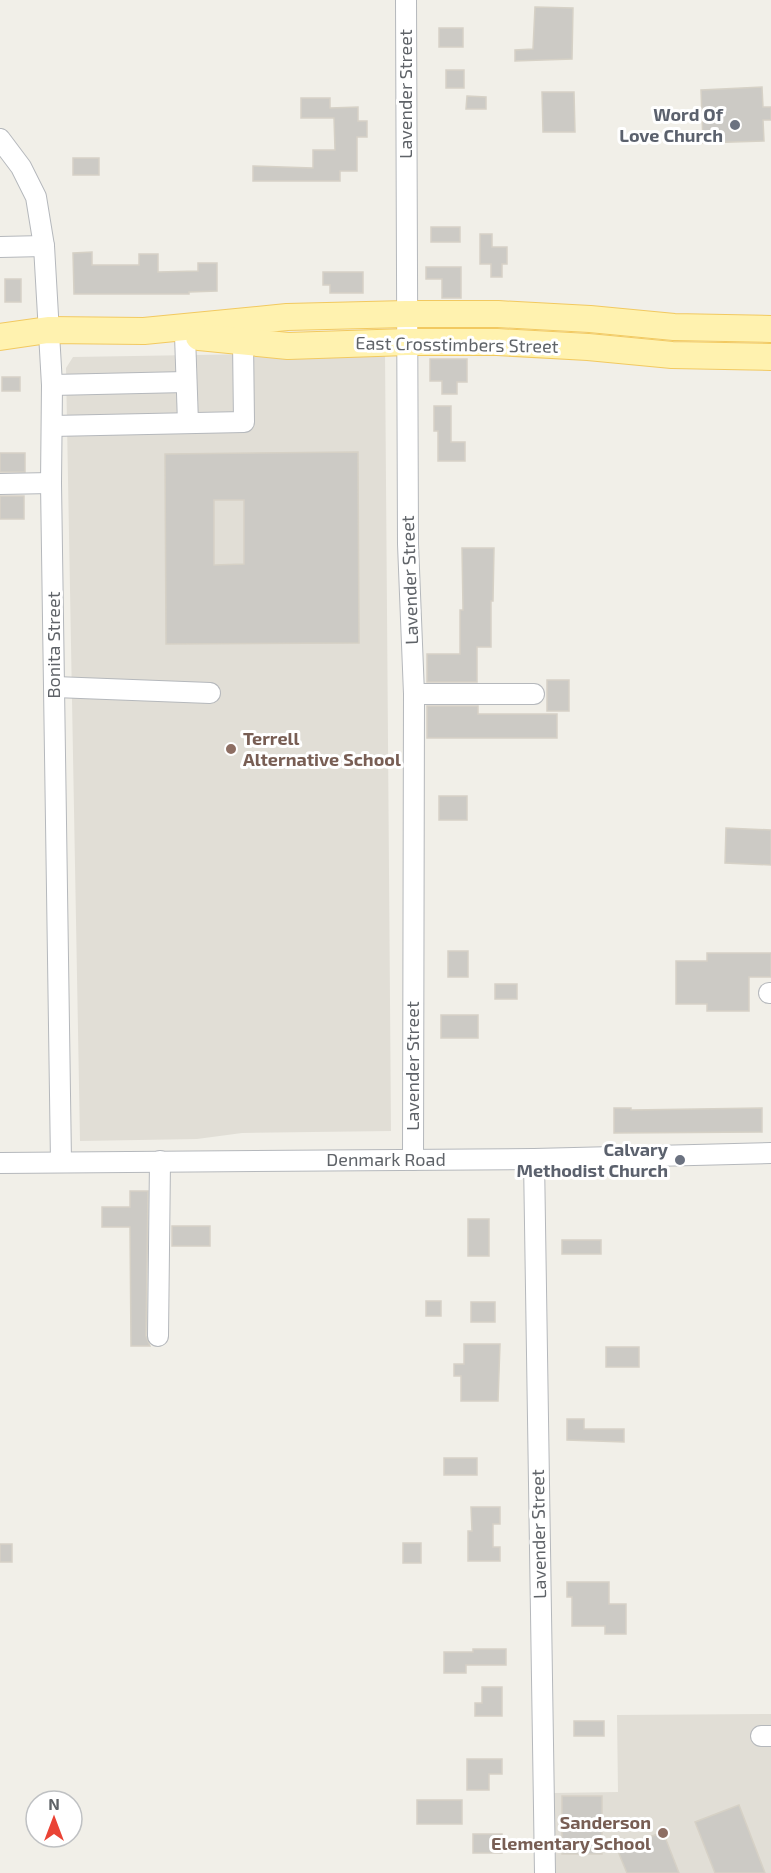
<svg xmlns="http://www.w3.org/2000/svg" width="771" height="1873" viewBox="0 0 771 1873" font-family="'Exo 2',sans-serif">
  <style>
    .education { fill: #e1ded6 }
    .building { fill: #cccac5; stroke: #d6d1c6; stroke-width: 1.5; fill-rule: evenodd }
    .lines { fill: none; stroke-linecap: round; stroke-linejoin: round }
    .minor-casing { stroke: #b5b8bc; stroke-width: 22 }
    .major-casing { stroke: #f2c960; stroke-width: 28 }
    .minor { stroke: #fff; stroke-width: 20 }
    .major { stroke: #fff2af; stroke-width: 26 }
    .worship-dot { fill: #6b7280; stroke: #fff; stroke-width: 2 }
    .education-dot { fill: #8d6e63; stroke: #fff; stroke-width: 2 }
    .labels { text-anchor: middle; stroke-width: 6; stroke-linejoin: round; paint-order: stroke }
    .street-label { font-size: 18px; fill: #5f6368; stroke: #fff }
    .worship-label { font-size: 18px; font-weight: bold; fill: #5b616d; stroke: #fff; text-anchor: end }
    .education-label { font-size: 18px; font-weight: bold; fill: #785e54; stroke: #fff; text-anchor: start }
  </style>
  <rect width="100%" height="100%" fill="#f1efe8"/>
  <g class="education">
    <polygon points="385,352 391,1131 242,1133 197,1139 80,1141 66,368 73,357"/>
    <polygon points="771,1714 771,1873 555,1873 554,1793 618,1792 617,1715"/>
  </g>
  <g class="building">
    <polygon points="535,7 573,8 572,59 515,61 515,50 533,49"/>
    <rect x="439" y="28" width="24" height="19"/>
    <rect x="446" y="70" width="18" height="18"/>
    <polygon points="762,87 763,107 771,107 771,120 763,120 764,141 703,143 701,90"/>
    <polygon points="542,92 574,92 575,132 543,132"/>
    <polygon points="467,96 486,97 486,109 466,109"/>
    <polygon points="301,98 330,98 330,108 358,107 358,121 367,121 367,137 357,137 357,171 340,171 340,181 253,181 253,166 313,168 313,150 335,150 334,118 301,118"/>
    <rect x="73" y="158" width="26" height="17"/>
    <rect x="431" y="227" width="29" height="15"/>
    <polygon points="480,234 492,234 492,247 507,247 507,264 502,264 502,277 491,277 491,264 480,264"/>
    <polygon points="92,252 92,265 139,265 139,254 158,254 158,272 198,271 198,263 217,263 217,291 189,292 189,294 74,294 73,253"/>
    <polygon points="426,267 461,267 461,298 442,298 442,279 426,279"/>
    <polygon points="323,272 363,272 363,293 330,293 330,285 323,285"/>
    <rect x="5" y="279" width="16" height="23"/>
    <polygon points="430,359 467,359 467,382 457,382 457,394 442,394 442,381 430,381"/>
    <rect x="2" y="377" width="18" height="14"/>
    <polygon points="434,406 451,406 451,442 465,442 465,461 438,461 438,431 434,431"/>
    <path d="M358,452L359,643L166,644L165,454ZM214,500H244V564L214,565Z"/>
    <rect x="0" y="453" width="25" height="19"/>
    <rect x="0" y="496" width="24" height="23"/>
    <polygon points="462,548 494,548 493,601 491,601 491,647 477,647 477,682 427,682 427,654 460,654 460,610 463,610"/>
    <rect x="547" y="680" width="22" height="31"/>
    <polygon points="427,706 478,706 478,714 557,714 557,738 427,738"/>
    <rect x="439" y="796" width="28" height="24"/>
    <polygon points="726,828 771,830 771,865 725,863"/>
    <rect x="448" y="951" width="20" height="26"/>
    <polygon points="707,953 771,953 771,977 749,977 749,1011 707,1011 707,1004 676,1004 676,961 707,961"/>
    <rect x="495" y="984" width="22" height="15"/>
    <rect x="441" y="1015" width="37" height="23"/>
    <polygon points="614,1108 631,1108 631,1110 762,1108 762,1132 614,1133"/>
    <polygon points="130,1191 148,1191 146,1336 150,1346 131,1346 130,1227 102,1227 102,1207 130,1207"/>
    <rect x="468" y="1219" width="21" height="37"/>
    <rect x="172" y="1226" width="38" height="20"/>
    <rect x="562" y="1240" width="39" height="14"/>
    <rect x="426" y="1301" width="15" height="15"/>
    <rect x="471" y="1302" width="24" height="20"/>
    <polygon points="464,1344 500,1344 498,1401 461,1401 461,1376 454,1376 454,1364 464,1364"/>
    <rect x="606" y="1347" width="33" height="20"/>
    <polygon points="567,1419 584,1419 584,1429 624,1429 624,1442 567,1440"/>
    <rect x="444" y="1458" width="33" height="17"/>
    <polygon points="471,1507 500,1507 500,1524 493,1524 493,1547 500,1547 500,1561 468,1561 468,1531 472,1531"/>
    <rect x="403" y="1543" width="18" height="20"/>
    <rect x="0" y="1544" width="12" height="18"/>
    <polygon points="567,1582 609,1582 609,1604 626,1604 626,1634 605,1634 605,1626 572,1626 572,1597 567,1597"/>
    <polygon points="473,1649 506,1649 506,1665 466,1665 466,1673 444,1673 444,1652 473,1652"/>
    <polygon points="482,1687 502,1687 502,1716 475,1716 475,1703 482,1703"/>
    <rect x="574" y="1721" width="30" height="15"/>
    <polygon points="467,1759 502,1759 502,1774 489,1774 489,1790 467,1790"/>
    <rect x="562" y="1796" width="40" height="58"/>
    <rect x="417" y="1800" width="45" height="24"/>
    <polygon points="739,1805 765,1873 715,1873 695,1822"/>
    <polygon points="663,1832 679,1873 627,1873 617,1849"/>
    <rect x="473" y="1834" width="29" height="19"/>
  </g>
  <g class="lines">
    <g class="minor-casing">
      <g id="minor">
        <polyline points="406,0 408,544 414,694 413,1160"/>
        <polyline points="0,139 21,167 36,197 44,246 52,385 51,483 61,1162"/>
        <polyline points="0,247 44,246"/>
        <polyline points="185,335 188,423"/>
        <polyline points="52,385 186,382"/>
        <polyline points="52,426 244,422 243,341"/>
        <polyline points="0,484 51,483"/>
        <polyline points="55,687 210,693"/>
        <polyline points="414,694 534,694"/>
        <polyline points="769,993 771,993"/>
        <polyline points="534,1159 545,1873"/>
        <polyline points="0,1163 534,1159 771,1153"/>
        <polyline points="158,1336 160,1161"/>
        <polyline points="761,1736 771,1736"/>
      </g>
    </g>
    <g class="major-casing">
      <g id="major">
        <polyline points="0,337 48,330 144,331 287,317 406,314 498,314 590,319 674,327 771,329"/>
        <polyline points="199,337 288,346 407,342 497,342 588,347 672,355 771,357"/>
      </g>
    </g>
    <use href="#minor" class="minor"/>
    <use href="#major" class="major"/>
  </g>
  <g class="worship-dot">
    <circle cx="735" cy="125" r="6"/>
    <circle cx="680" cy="1160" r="6"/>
  </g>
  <g class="education-dot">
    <circle cx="231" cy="749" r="6"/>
    <circle cx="663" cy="1833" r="6"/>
  </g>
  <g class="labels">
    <g class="street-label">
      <text transform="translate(406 94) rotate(-90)" y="6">Lavender Street</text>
      <text transform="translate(457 345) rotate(1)" y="6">East Crosstimbers Street</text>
      <text transform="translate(410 580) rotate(-92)" y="6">Lavender Street</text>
      <text transform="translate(54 645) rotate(-90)" y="6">Bonita Street</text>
      <text transform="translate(413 1066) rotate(-90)" y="6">Lavender Street</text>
      <text x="386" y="1166">Denmark Road</text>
      <text transform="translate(539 1534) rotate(-91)" y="6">Lavender Street</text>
    </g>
    <g class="worship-label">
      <text x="723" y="121">Word Of<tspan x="723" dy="21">Love Church</tspan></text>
      <text x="668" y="1156">Calvary<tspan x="668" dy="21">Methodist Church</tspan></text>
    </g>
    <g class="education-label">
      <text x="243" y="745">Terrell<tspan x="243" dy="21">Alternative School</tspan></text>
      <text x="651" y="1829" text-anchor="end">Sanderson<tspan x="651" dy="21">Elementary School</tspan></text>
    </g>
  </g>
  <g transform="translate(54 1819)"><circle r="28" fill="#ffffff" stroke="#bfc1c3" stroke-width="1.5"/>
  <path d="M0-4.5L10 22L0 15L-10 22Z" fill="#ea4335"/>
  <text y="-9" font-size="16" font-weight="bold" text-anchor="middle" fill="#5f6368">N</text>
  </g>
</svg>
